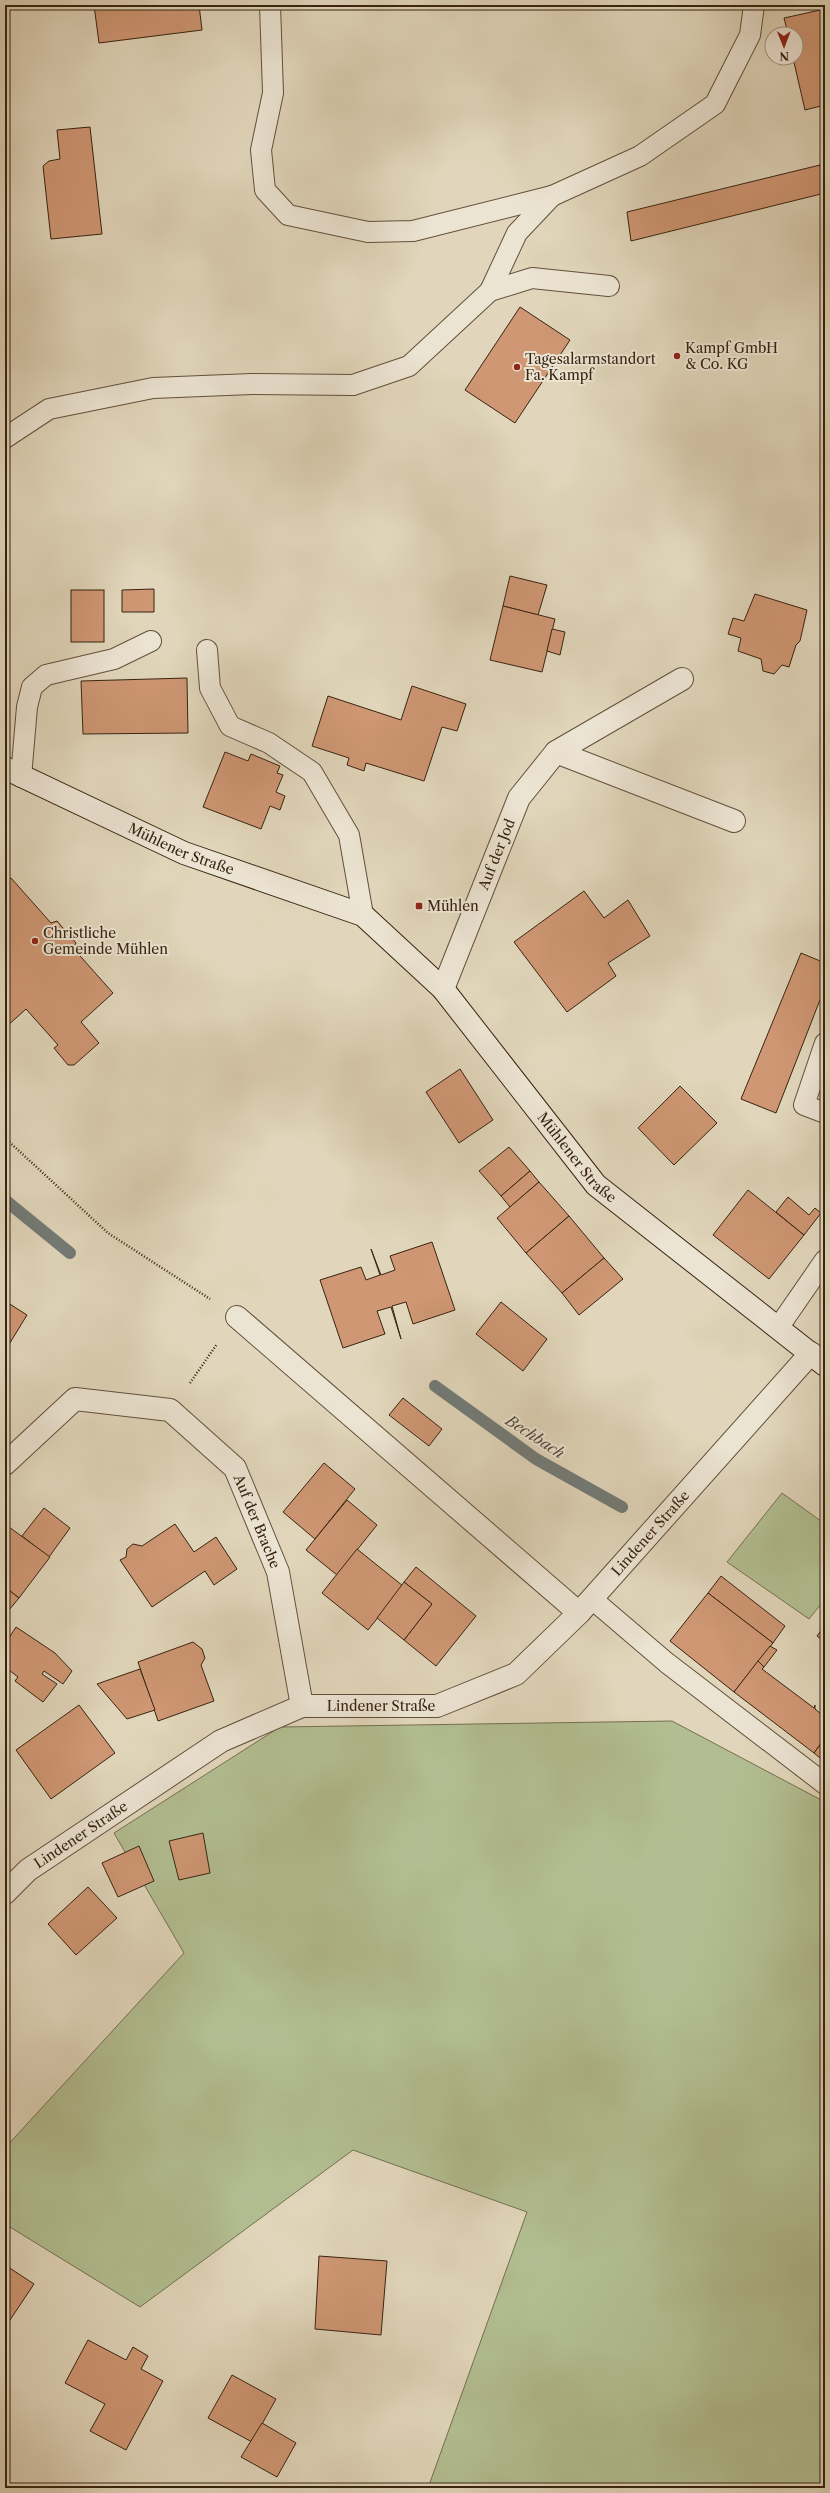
<svg xmlns="http://www.w3.org/2000/svg" width="830" height="2493" viewBox="0 0 830 2493" font-family="'Libre Caslon Text',serif">
  <style>
    .green { fill: #b2be91; stroke: #747050 }
    .lines { fill: none; stroke-linecap: round; stroke-linejoin: round }
    .stream { stroke: #727b77; stroke-width: 12 }
    .building { fill: #cf9774; stroke: #372310 }
    .lane-casing { stroke: #62503b; stroke-width: 22 }
    .street-casing { stroke: #62503b; stroke-width: 24 }
    .secondary-casing { stroke: #372310; stroke-width: 24 }
    .path { stroke: #372310; stroke-width: 2.5; stroke-dasharray: 1 2; stroke-linecap: butt }
    .lane { stroke: #ece4d3; stroke-width: 20 }
    .street { stroke: #ece4d3; stroke-width: 22 }
    .secondary { stroke: #ece4d3; stroke-width: 22 }
    .poi-dot { fill: #8f2418; stroke: #ece4d3; stroke-width: 1.5 }
    .labels { text-anchor: middle; stroke-width: 4; stroke-linejoin: round; paint-order: stroke }
    .poi-label { font-size: 14px; fill: #372310; stroke: #ece4d3; text-anchor: start }
    .street-label { font-size: 14px; fill: #372310; stroke: #ece4d3 }
    .water-label { font-size: 15px; font-style: italic; fill: #50483b; stroke: #ece4d3 }
  </style>
  <rect width="100%" height="100%" fill="#e1d6bb"/>
  <filter id="stains"><feTurbulence type="fractalNoise" baseFrequency=".005" numOctaves="4"/><feColorMatrix values="0 0 0 0 .2 0 0 0 0 .09 0 0 0 0 .02 0 0 0 .5 -.17"/></filter>
  <radialGradient id="worn" r=".72"><stop offset=".6" stop-color="#630" stop-opacity="0"/><stop offset="1" stop-color="#630" stop-opacity=".3"/></radialGradient>
  <g class="green">
    <polygon points="782,1493 825,1524 825,1599 809,1619 727,1562"/>
    <polygon points="672,1721 825,1802 825,2488 428,2488 527,2212 353,2150 140,2307 5,2224 5,2148 184,1953 114,1833 280,1727"/>
  </g>
  <g class="lines">
    <g class="stream">
      <polyline points="5,1200 70,1253"/>
      <polyline points="435,1386 536,1459 622,1507"/>
    </g>
  </g>
  <g class="building">
    <polygon points="94,5 199,5 202,30 99,43"/>
    <polygon points="825,9 825,105 805,110 793,58 796,58 796,34 788,34 784,18"/>
    <polygon points="90,127 102,234 51,239 43,166 49,161 60,159 57,130"/>
    <polygon points="820,165 825,193 631,241 627,212"/>
    <polygon points="520,307 570,340 515,423 465,390"/>
    <polygon points="510,576 547,585 538,615 503,606"/>
    <polygon points="154,589 154,612 122,612 122,590"/>
    <rect x="71" y="590" width="33" height="52"/>
    <polygon points="755,594 807,610 800,641 796,645 789,667 782,665 774,674 763,671 761,659 738,651 741,638 728,634 733,618 744,621"/>
    <polygon points="503,606 555,619 542,672 490,660"/>
    <polygon points="552,629 565,632 560,655 547,651"/>
    <polygon points="187,678 188,733 83,734 81,681"/>
    <polygon points="412,686 466,704 457,731 442,727 424,781 366,763 364,771 347,765 349,758 312,746 328,696 401,720"/>
    <polygon points="225,752 248,761 251,754 280,766 277,773 283,775 276,792 285,796 280,810 270,806 261,829 203,807"/>
    <polygon points="11,878 51,923 57,921 76,943 73,948 113,993 81,1022 99,1043 74,1065 68,1065 54,1048 58,1045 26,1009 5,1028 5,883"/>
    <polygon points="584,891 604,918 628,900 650,936 608,963 616,976 567,1012 514,942"/>
    <polygon points="801,953 825,963 825,987 776,1113 741,1099"/>
    <polygon points="460,1069 493,1120 459,1143 426,1092"/>
    <polygon points="680,1086 717,1123 674,1165 638,1128"/>
    <polygon points="509,1147 530,1171 501,1196 479,1171"/>
    <polygon points="530,1171 539,1182 510,1207 501,1196"/>
    <polygon points="539,1182 569,1216 526,1253 497,1218"/>
    <polygon points="748,1190 804,1235 769,1279 713,1235"/>
    <polygon points="788,1197 809,1215 815,1208 821,1213 804,1235 776,1212"/>
    <polygon points="569,1216 604,1258 562,1293 526,1253"/>
    <polygon points="432,1242 455,1310 413,1324 406,1302 392,1306 401,1339 391,1307 377,1311 385,1334 343,1348 320,1280 361,1267 366,1280 380,1275 371,1249 381,1275 395,1270 390,1256"/>
    <polygon points="604,1258 623,1279 579,1315 562,1293"/>
    <polygon points="5,1301 27,1315 5,1351"/>
    <polygon points="501,1302 547,1339 523,1371 476,1334"/>
    <polygon points="403,1398 442,1429 429,1446 389,1415"/>
    <polygon points="324,1463 355,1489 315,1539 283,1512"/>
    <polygon points="347,1500 377,1525 337,1575 306,1550"/>
    <polygon points="44,1508 70,1528 49,1557 22,1536"/>
    <polygon points="175,1524 194,1552 216,1537 237,1569 214,1585 205,1571 152,1607 120,1560 126,1557 127,1549 133,1544 142,1546"/>
    <polygon points="9,1527 50,1557 19,1598 5,1587 5,1532"/>
    <polygon points="357,1549 403,1586 368,1630 322,1593"/>
    <polygon points="416,1567 476,1616 436,1666 404,1640 432,1604 404,1582"/>
    <polygon points="721,1576 785,1626 773,1643 708,1593"/>
    <polygon points="404,1582 432,1604 404,1640 377,1618"/>
    <polygon points="5,1587 19,1598 9,1610 5,1607"/>
    <polygon points="708,1593 773,1643 734,1692 670,1641"/>
    <polygon points="825,1625 825,1642 817,1636"/>
    <polygon points="16,1627 55,1653 72,1671 63,1684 44,1671 42,1674 57,1684 43,1702 15,1681 18,1677 5,1667 5,1644"/>
    <polygon points="193,1642 202,1649 205,1658 201,1665 214,1701 158,1721 138,1662"/>
    <polygon points="770,1646 777,1650 764,1667 758,1661"/>
    <polygon points="758,1661 764,1667 762,1669 814,1708 815,1705 815,1709 825,1717 825,1738 814,1753 734,1692"/>
    <polygon points="140,1669 155,1710 127,1719 97,1684"/>
    <polygon points="79,1705 115,1753 51,1799 16,1750"/>
    <polygon points="825,1738 825,1762 814,1753"/>
    <polygon points="203,1833 210,1873 179,1880 169,1841"/>
    <polygon points="139,1846 154,1881 118,1897 102,1863"/>
    <polygon points="88,1887 117,1918 76,1955 48,1924"/>
    <polygon points="319,2256 387,2261 381,2335 315,2329"/>
    <polygon points="5,2265 34,2284 6,2326 5,2325"/>
    <polygon points="88,2340 126,2360 133,2347 148,2356 141,2369 163,2381 126,2450 90,2431 105,2404 65,2383"/>
    <polygon points="232,2375 276,2399 252,2442 208,2418"/>
    <polygon points="262,2423 296,2443 277,2477 241,2457"/>
  </g>
  <g class="lines">
    <g class="lane-casing">
      <g id="lane">
        <polyline points="270,5 273,93 261,150 265,190 288,215 368,232 413,231 552,196"/>
        <polyline points="490,291 517,233 552,196 640,156 715,104 750,35 754,5"/>
        <polyline points="5,438 49,409 153,388 252,384 353,385 409,366 490,291 532,278 609,286"/>
        <polyline points="207,650 210,688 230,726 269,743 312,772 349,835 363,915"/>
        <polyline points="21,777 27,707 32,687 46,675 114,659 151,641"/>
        <polyline points="825,1043 804,1105 825,1113"/>
        <polyline points="778,1328 825,1260"/>
        <polyline points="592,1599 667,1663 825,1784"/>
      </g>
    </g>
    <g class="street-casing">
      <g id="street">
        <polyline points="556,752 734,821"/>
        <path id="s1" d="M443,989L519,798L556,752L682,679"/>
        <polyline points="237,1317 579,1613"/>
        <path id="s2" d="M5,1464L75,1399L170,1410L235,1468L278,1572L302,1706"/>
        <path id="s3" d="M5,1893L28,1870L221,1741L302,1706H437L516,1674L579,1613L811,1353"/>
      </g>
    </g>
    <g class="secondary-casing">
      <g id="secondary">
        <path id="s4" d="M5,768L184,853L363,915L443,989L596,1185L825,1365"/>
      </g>
    </g>
    <g class="path">
      <polyline points="5,1138 108,1233 210,1299"/>
      <polyline points="190,1383 217,1344"/>
    </g>
    <use href="#lane" class="lane"/>
    <use href="#street" class="street"/>
    <use href="#secondary" class="secondary"/>
  </g>
  <g class="poi-dot">
    <circle cx="677" cy="356" r="4"/>
    <circle cx="517" cy="367" r="4"/>
    <rect x="415" y="902" width="8" height="8" rx="2"/>
    <circle cx="35" cy="941" r="4"/>
  </g>
  <g class="labels">
    <g class="poi-label">
      <text x="685" y="353">Kampf GmbH<tspan x="685" dy="16">&amp; Co. KG</tspan></text>
      <text x="525" y="364">Tagesalarmstandort<tspan x="525" dy="16">Fa. Kampf</tspan></text>
      <text x="427" y="911">Mühlen</text>
      <text x="43" y="938">Christliche<tspan x="43" dy="16">Gemeinde Mühlen</tspan></text>
    </g>
    <g class="street-label">
      <text dy="5" stroke="none"><textPath href="#s4" startOffset="194">Mühlener Straße</textPath></text>
      <text dy="5" stroke="none"><textPath href="#s1" startOffset="145">Auf der Jod</textPath></text>
      <text dy="5" stroke="none"><textPath href="#s4" startOffset="712">Mühlener Straße</textPath></text>
      <text dy="5" stroke="none"><textPath href="#s2" startOffset="336">Auf der Brache</textPath></text>
      <text dy="5" stroke="none"><textPath href="#s3" startOffset="768">Lindener Straße</textPath></text>
      <text dy="5" stroke="none"><textPath href="#s3" startOffset="432">Lindener Straße</textPath></text>
      <text dy="5" stroke="none"><textPath href="#s3" startOffset="96">Lindener Straße</textPath></text>
    </g>
    <g class="water-label">
      <text transform="translate(535 1437) rotate(33)" y="5">Bechbach</text>
    </g>
  </g>
  <rect width="830" height="2493" fill="none" stroke="#e1d6bb" stroke-width="20"/>
  <rect x="6" y="6" width="818" height="2481" fill="none" stroke="#372310" stroke-width="2"/>
  <rect x="10" y="10" width="810" height="2473" fill="none" stroke="#372310"/>
  <g transform="translate(784 46) rotate(179)"><circle r="19" fill="#ece4d3" stroke="#a49785"/>
  <path d="M0-3L7 15L0 10L-7 15Z" fill="#8f2418"/>
  <text y="-6" font-size="11" font-weight="bold" text-anchor="middle" fill="#372310">N</text>
  </g>
  <rect width="100%" height="100%" filter="url(#stains)"/>
  <rect width="100%" height="100%" fill="url(#worn)"/>
</svg>
